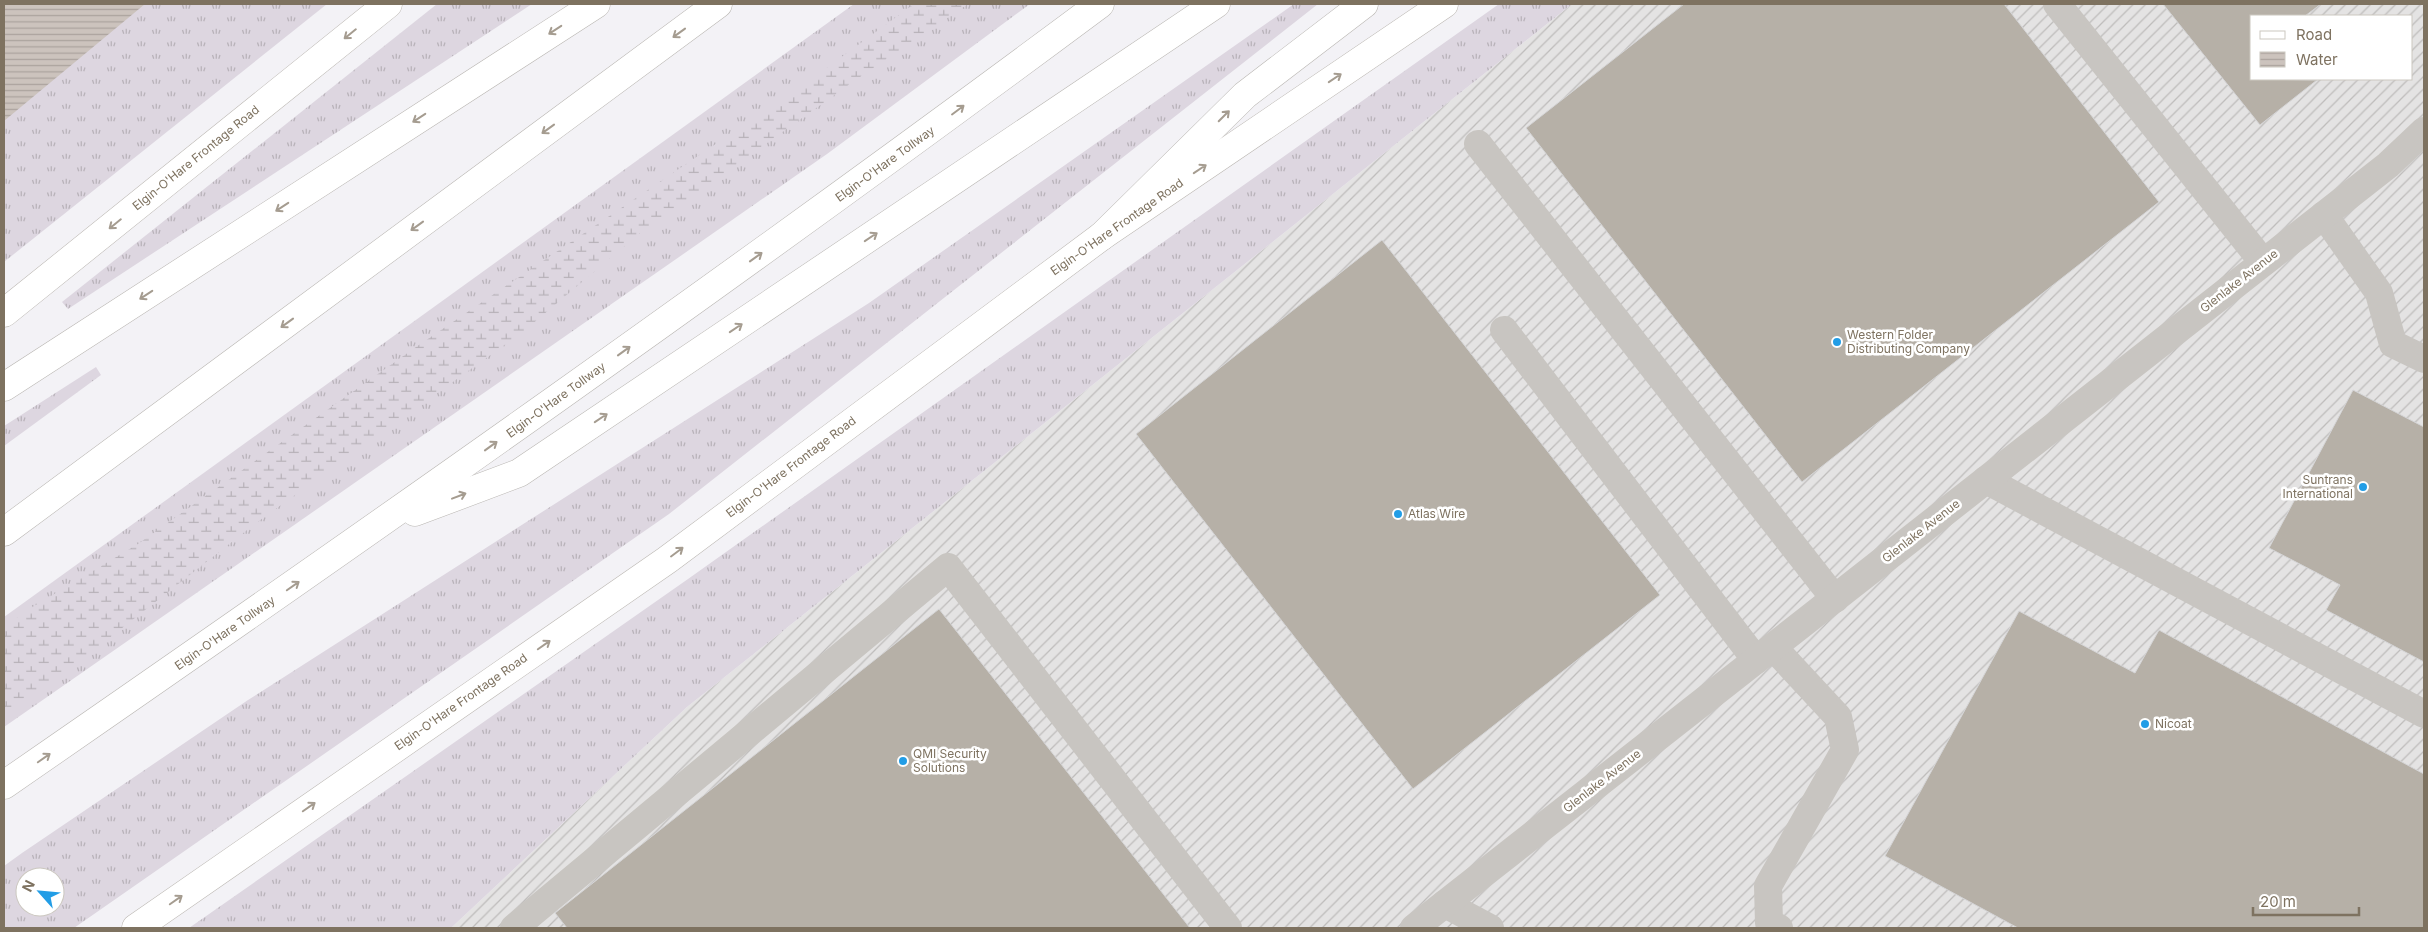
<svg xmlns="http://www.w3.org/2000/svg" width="2428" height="932" viewBox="0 0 2428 932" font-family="Inter,sans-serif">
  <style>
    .industrial { fill: url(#industrial-furrows); fill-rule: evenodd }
    .grass { fill: url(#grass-tufts); fill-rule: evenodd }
    .wetland { fill: url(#wetland-marsh) }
    .water { fill: url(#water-rules) }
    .building { fill: #b6b0a7; stroke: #d5d5d7 }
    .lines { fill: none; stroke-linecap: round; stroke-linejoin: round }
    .major-casing { stroke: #bbb7b2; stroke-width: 29 }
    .highway-casing { stroke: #b9b6b2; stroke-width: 29 }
    .minor { stroke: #c8c5c1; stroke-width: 28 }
    .major { stroke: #fff; stroke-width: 28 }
    .highway { stroke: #fff; stroke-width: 28 }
    .oneway { stroke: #a59c90 }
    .poi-dot { fill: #229de6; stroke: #fff; stroke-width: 2 }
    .labels { text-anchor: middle; stroke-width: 5; stroke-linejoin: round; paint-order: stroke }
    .street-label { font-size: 12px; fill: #7e7260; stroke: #fff }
    .poi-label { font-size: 12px; fill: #7e7260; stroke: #fff; text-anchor: start }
  </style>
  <defs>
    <pattern id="industrial-furrows" width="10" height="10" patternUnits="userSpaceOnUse" patternTransform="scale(1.25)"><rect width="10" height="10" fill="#e4e3e3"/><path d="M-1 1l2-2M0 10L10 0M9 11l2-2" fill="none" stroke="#bebcbb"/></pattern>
    <pattern id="grass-tufts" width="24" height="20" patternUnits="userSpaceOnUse" patternTransform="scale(1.25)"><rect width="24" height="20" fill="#ddd6e0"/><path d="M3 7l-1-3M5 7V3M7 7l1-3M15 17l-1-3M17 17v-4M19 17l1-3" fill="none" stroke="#b8b2b9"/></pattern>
    <pattern id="wetland-marsh" width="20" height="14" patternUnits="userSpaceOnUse" patternTransform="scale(1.25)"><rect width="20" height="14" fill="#ddd6e0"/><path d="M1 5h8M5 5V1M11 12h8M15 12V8" fill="none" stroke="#b8b2b9"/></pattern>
    <pattern id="water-rules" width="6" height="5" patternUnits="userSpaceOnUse" patternTransform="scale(1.25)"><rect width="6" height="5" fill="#ccc3bd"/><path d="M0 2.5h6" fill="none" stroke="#aba39d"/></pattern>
  </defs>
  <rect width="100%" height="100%" fill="#f3f2f6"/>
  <path class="industrial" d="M1572,4H2424V928H451L687,707ZM2252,16H2412V79H2252Z"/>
  <g class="grass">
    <polygon points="4,4 327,4 4,262"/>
    <polygon points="437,4 532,4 68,309 62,302"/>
    <polygon points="854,4 1030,4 827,154 4,727 4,617"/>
    <path d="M1294,4H1318L669,514L74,928H4V866L22,853L248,700L869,303ZM25,877H55V907H25Z"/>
    <polygon points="1499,4 1572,4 687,707 451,928 189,928 688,579"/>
    <polygon points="96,367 101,375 4,446 4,426"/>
  </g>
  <polygon class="wetland" points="914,4 968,4 857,79 640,233 524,331 256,523 75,665 4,714 4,628 24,612 138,544 416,347 810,80"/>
  <polygon class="water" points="4,4 145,4 4,121"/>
  <g class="building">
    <polygon points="1684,4 2004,4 2159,202 1802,482 1526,128"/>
    <polygon points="2163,4 2321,4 2305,16 2252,16 2252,79 2317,80 2260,125"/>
    <polygon points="1382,240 1660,595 1413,789 1136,434"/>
    <polygon points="2353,390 2424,427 2424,662 2326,610 2340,585 2269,548"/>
    <polygon points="939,609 1190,928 567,928 555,913"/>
    <polygon points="2019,611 2135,673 2159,630 2424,774 2424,928 2018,928 1885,856"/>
  </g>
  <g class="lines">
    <g class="major-casing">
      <g id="major">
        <polyline points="4,313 388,4"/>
        <polyline points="136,928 667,560 1102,236 1444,4"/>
      </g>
    </g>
    <g class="highway-casing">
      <g id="highway">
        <polyline points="1102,236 1245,95 1364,4"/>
        <polyline points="4,387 596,4"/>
        <polyline points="415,512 519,473 1216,4"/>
        <polyline points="4,532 718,4"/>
        <path d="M4,785C373,530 740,272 1100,4"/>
      </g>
    </g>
    <g class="minor">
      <polyline points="2057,4 2263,262"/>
      <polyline points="1478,144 1835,599"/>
      <polyline points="2324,215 2379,293 2393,344 2424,359"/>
      <polyline points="1504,330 1756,660"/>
      <polyline points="1986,480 2424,714"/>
      <polyline points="1773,647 1838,717 1845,750 1768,886 1769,923 1779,928"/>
      <polyline points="1445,904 1490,928"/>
      <polyline points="514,928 948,567 1228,928"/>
      <polyline points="1414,928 2388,165 2424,131"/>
    </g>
    <use href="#major" class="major"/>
    <use href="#highway" class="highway"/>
  </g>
  <defs><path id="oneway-shaft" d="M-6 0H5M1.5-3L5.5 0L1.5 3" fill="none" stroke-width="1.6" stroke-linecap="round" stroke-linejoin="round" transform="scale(1.25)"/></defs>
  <g class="oneway">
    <use href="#oneway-shaft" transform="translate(555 30) rotate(147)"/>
    <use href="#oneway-shaft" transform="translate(679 33) rotate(144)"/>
    <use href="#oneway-shaft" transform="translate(350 34) rotate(141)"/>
    <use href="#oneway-shaft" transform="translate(1335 78) rotate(-34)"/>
    <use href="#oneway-shaft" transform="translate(958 110) rotate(-37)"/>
    <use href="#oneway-shaft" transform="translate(1224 116) rotate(-45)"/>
    <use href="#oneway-shaft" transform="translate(419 118) rotate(147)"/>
    <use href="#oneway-shaft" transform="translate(548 129) rotate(144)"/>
    <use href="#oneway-shaft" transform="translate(1200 169) rotate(-34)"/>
    <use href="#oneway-shaft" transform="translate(282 207) rotate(147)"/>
    <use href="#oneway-shaft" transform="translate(115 224) rotate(141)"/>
    <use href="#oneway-shaft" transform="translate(417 226) rotate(144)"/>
    <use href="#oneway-shaft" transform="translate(871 237) rotate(-34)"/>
    <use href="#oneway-shaft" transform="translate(756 257) rotate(-36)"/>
    <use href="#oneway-shaft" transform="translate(146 295) rotate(147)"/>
    <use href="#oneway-shaft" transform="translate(287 323) rotate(144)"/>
    <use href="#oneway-shaft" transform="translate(736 328) rotate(-34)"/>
    <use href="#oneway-shaft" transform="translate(624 351) rotate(-36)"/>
    <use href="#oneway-shaft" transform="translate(601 418) rotate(-34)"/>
    <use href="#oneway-shaft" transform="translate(491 446) rotate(-36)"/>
    <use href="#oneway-shaft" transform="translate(459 496) rotate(-21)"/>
    <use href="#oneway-shaft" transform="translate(677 552) rotate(-37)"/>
    <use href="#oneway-shaft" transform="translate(293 586) rotate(-35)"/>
    <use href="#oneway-shaft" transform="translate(544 645) rotate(-35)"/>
    <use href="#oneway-shaft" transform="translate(44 758) rotate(-35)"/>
    <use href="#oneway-shaft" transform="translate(309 807) rotate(-35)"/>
    <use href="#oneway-shaft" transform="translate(176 900) rotate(-35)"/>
  </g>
  <g class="poi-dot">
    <circle cx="1837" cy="342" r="5"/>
    <circle cx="2363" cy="487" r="5"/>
    <circle cx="1398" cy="514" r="5"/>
    <circle cx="2145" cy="724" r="5"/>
    <circle cx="903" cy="761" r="5"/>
  </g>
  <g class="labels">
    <g class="street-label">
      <text transform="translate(196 158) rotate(-39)" y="4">Elgin-O'Hare Frontage Road</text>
      <text transform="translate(885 164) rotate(-36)" y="4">Elgin-O'Hare Tollway</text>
      <text transform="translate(1117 227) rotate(-35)" y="4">Elgin-O'Hare Frontage Road</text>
      <text transform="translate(2239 281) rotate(-38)" y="4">Glenlake Avenue</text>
      <text transform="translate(556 400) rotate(-36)" y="4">Elgin-O'Hare Tollway</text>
      <text transform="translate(791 467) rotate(-37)" y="4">Elgin-O'Hare Frontage Road</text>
      <text transform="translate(1921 531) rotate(-38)" y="4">Glenlake Avenue</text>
      <text transform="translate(225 633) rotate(-35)" y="4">Elgin-O'Hare Tollway</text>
      <text transform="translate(461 702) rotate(-35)" y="4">Elgin-O'Hare Frontage Road</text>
      <text transform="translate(1602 781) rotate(-38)" y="4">Glenlake Avenue</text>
    </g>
    <g class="poi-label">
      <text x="1847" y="339">Western Folder<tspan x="1847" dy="14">Distributing Company</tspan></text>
      <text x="2353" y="484" text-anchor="end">Suntrans<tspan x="2353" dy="14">International</tspan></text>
      <text x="1408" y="518">Atlas Wire</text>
      <text x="2155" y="728">Nicoat</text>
      <text x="913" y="758">QMI Security<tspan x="913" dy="14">Solutions</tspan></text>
    </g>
  </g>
  <rect width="2428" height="932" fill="none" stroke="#7e7260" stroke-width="10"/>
  <rect x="2250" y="15" width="162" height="65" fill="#ffffff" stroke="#cbc7bf"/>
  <rect x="2260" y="31" width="25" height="8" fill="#ffffff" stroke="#cbc7bf"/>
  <text x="2296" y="40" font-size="15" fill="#7e7260">Road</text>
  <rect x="2260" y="52" width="25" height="15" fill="url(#water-rules)" stroke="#cbc7bf"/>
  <text x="2296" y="65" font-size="15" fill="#7e7260">Water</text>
  <g transform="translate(40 892) rotate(297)"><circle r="24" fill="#ffffff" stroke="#cbc7bf"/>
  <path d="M0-4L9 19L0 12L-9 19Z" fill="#229de6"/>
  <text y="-8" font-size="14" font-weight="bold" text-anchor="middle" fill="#7e7260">N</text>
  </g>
  <path d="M2253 907v8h106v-8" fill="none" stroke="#7e7260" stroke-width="2.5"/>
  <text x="2260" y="907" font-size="15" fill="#7e7260" stroke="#ffffff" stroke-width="4" paint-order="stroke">20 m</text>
</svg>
